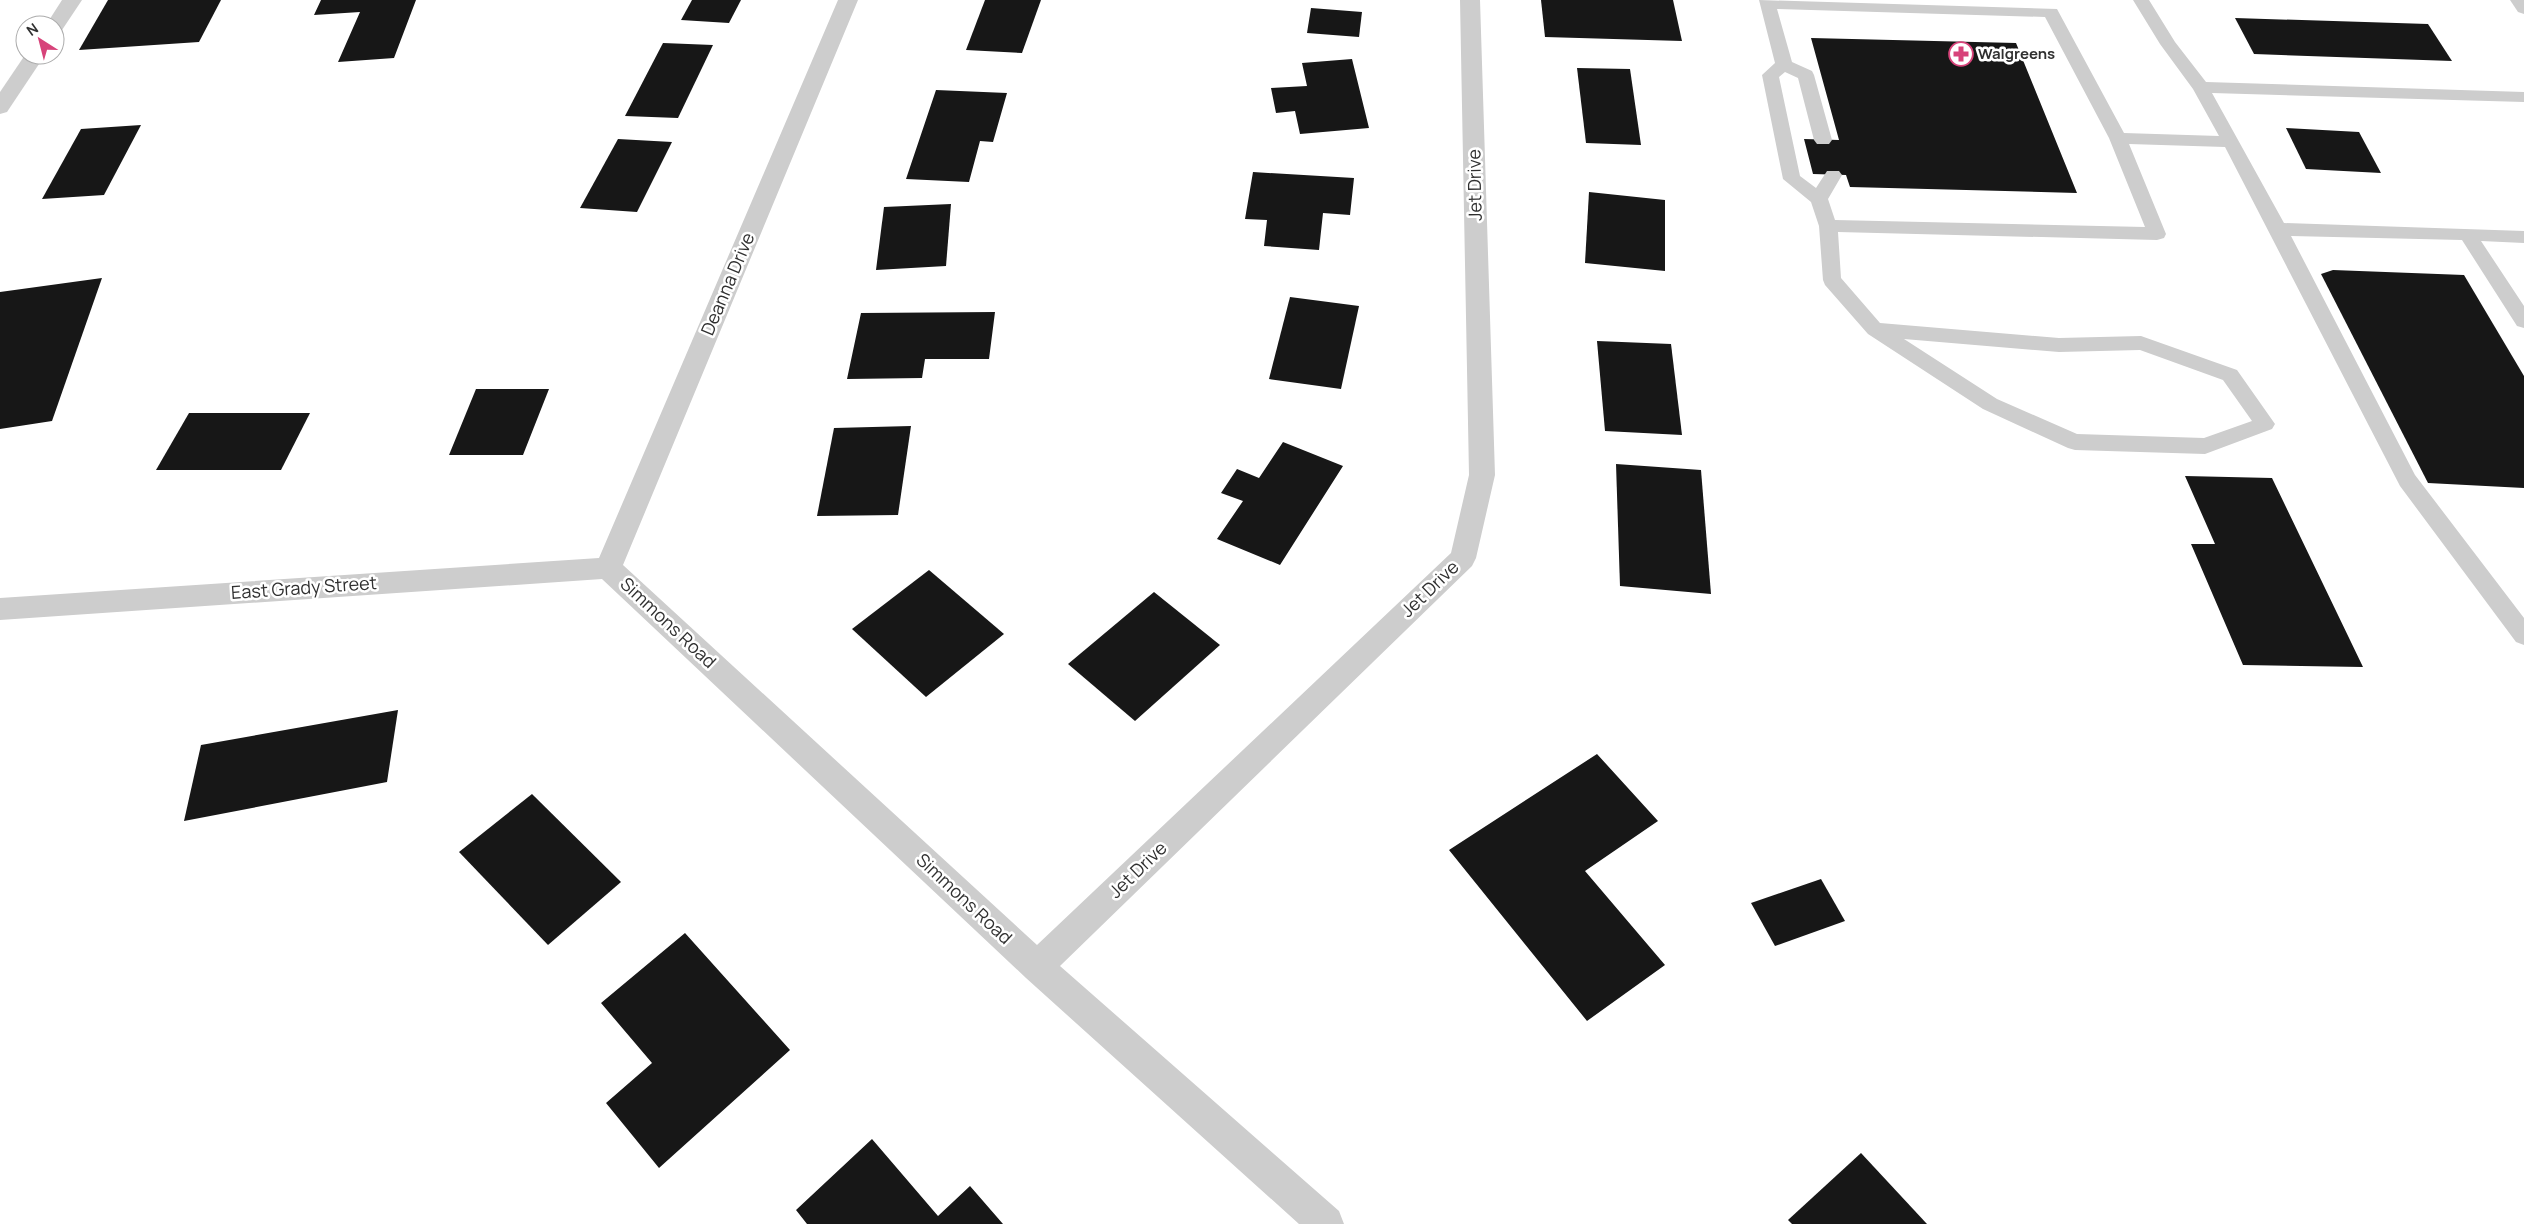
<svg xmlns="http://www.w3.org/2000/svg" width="2524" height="1224" viewBox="0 0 2524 1224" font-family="Manrope,sans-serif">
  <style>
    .building { fill: #171717 }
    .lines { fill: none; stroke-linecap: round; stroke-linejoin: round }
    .lane { fill: #cdcdcd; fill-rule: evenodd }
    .street { fill: #cdcdcd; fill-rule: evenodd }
    .labels { text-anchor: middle; stroke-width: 5; stroke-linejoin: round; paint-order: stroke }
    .far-poi-label { font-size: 15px; font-weight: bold; fill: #303030; stroke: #fff; text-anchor: start }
    .street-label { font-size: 18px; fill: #303030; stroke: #fff }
  </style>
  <rect width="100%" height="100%" fill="#fff"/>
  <g class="building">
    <polygon points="108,0 221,0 199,42 79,50"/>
    <polygon points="321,0 416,0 394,58 338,62 360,12 314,15"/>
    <polygon points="692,0 741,0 729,23 681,20"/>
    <polygon points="985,0 1041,0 1022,53 966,50"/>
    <polygon points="1541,0 1673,0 1682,41 1545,37"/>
    <polygon points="1311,8 1362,12 1359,37 1307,33"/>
    <polygon points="2235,18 2428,24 2452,61 2254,54"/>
    <polygon points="1811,38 2016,43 2077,193 1850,187 1846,175 1813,174 1804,139 1839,140"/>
    <polygon points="663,43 713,45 678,118 625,116"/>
    <polygon points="1352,59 1369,128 1300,134 1295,111 1276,113 1271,88 1307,86 1302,63"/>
    <polygon points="1577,68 1630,69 1641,145 1586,143"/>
    <polygon points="936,90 1007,93 993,142 980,141 969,182 906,179"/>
    <polygon points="141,125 104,195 42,199 81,129"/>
    <polygon points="2286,128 2359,132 2381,173 2306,169"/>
    <polygon points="618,139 672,142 637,212 580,208"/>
    <polygon points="1253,172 1354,178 1350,215 1323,213 1319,250 1264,246 1267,220 1245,219"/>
    <polygon points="1589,192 1665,200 1665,271 1585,263"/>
    <polygon points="951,204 946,266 876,270 884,207"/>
    <polygon points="2333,270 2464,275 2524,376 2524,488 2428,483 2321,274"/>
    <polygon points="102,278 52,421 0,429 0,292"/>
    <polygon points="1290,297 1359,306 1341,389 1269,379"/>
    <polygon points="995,312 989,359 925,359 922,378 847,379 861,313"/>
    <polygon points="1597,341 1671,344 1682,435 1605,431"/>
    <polygon points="476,389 549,389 523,455 449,455"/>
    <polygon points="189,413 310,413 281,470 156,470"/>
    <polygon points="911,426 898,515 817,516 834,428"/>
    <polygon points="1283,442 1343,466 1280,565 1217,539 1243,501 1221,493 1237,469 1259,478"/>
    <polygon points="1616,464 1701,470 1711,594 1620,586"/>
    <polygon points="2185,476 2272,478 2363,667 2243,665 2191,544 2215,544"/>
    <polygon points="929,570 1004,634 926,697 852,629"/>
    <polygon points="1154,592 1220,645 1135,721 1068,664"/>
    <polygon points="398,710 387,782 184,821 201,745"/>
    <polygon points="1597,754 1658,821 1585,871 1665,965 1587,1021 1449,850"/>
    <polygon points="532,794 621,882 548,945 459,852"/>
    <polygon points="1821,879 1845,921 1775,946 1751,903"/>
    <polygon points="685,933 790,1050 659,1168 606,1103 652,1063 601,1003"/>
    <polygon points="872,1139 938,1216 970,1186 1003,1224 807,1224 796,1210"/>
    <polygon points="1861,1153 1927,1224 1792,1224 1788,1220"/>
  </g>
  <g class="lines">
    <g class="lane">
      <path d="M1759,0L2057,9L2124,133L2219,136L2193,89L2160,44L2133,0H2149L2175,42L2206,82L2524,92V102L2212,93L2284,223L2524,231V243L2481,241L2524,306V328L2517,326L2462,240L2291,236L2415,475L2524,618V645L2516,642L2400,486L2225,147L2129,144L2166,234L2164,238L2157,240L1838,232L1841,278L1880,323L2059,338L2141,336L2237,370L2275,424L2272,429L2205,454L2075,450L2068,448L1983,409L1868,334L1825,285L1823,280L1819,226L1811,202L1783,179L1762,75L1775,63ZM1777,9L2045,17L2109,138L2145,227L1835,220L1828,199L1842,175L1839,171H1827L1816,188L1800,176L1779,77L1785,72L1798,78L1814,140L1817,144H1829L1832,140L1814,75L1812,71L1792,62ZM1904,339L2059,352L2140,350L2223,380L2252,421L2204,438L2077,434L1997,399Z"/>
      <polygon points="2510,0 2524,0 2524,14 2518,12"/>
    </g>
    <g class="street">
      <polygon points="62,0 82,0 62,30 55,32 55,25 46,25"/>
      <polygon points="838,0 858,0 623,565 1037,945 1451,553 1469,475 1460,0 1480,0 1495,475 1476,558 1472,566 1060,966 1339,1211 1344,1224 1299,1224 1026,978 602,579 0,620 0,598 599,558"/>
      <polygon points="25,55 45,55 7,112 0,114 0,92"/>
    </g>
  </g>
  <defs>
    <g id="pharmacy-ring" transform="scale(1.25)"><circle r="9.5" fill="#fff" stroke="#d7437a" stroke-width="1.5"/><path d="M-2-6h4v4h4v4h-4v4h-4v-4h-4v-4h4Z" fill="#d7437a"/></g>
  </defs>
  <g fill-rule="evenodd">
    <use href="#pharmacy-ring" x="1961" y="54"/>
  </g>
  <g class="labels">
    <g class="far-poi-label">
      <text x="1978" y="59">Walgreens</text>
    </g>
    <g class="street-label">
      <text transform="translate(1475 185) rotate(-91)" y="6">Jet Drive</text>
      <text transform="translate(728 284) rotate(-67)" y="6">Deanna Drive</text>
      <text transform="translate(304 588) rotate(-4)" y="6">East Grady Street</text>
      <text transform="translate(1430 589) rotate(-44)" y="6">Jet Drive</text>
      <text transform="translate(668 623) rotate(43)" y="6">Simmons Road</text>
      <text transform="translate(1138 870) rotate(-44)" y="6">Jet Drive</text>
      <text transform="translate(964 899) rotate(43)" y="6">Simmons Road</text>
    </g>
  </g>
  <g transform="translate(40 40) rotate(324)"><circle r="24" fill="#ffffff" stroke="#acacac"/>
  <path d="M0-4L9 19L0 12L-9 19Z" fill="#d7437a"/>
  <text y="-8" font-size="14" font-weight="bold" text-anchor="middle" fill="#303030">N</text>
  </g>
</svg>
